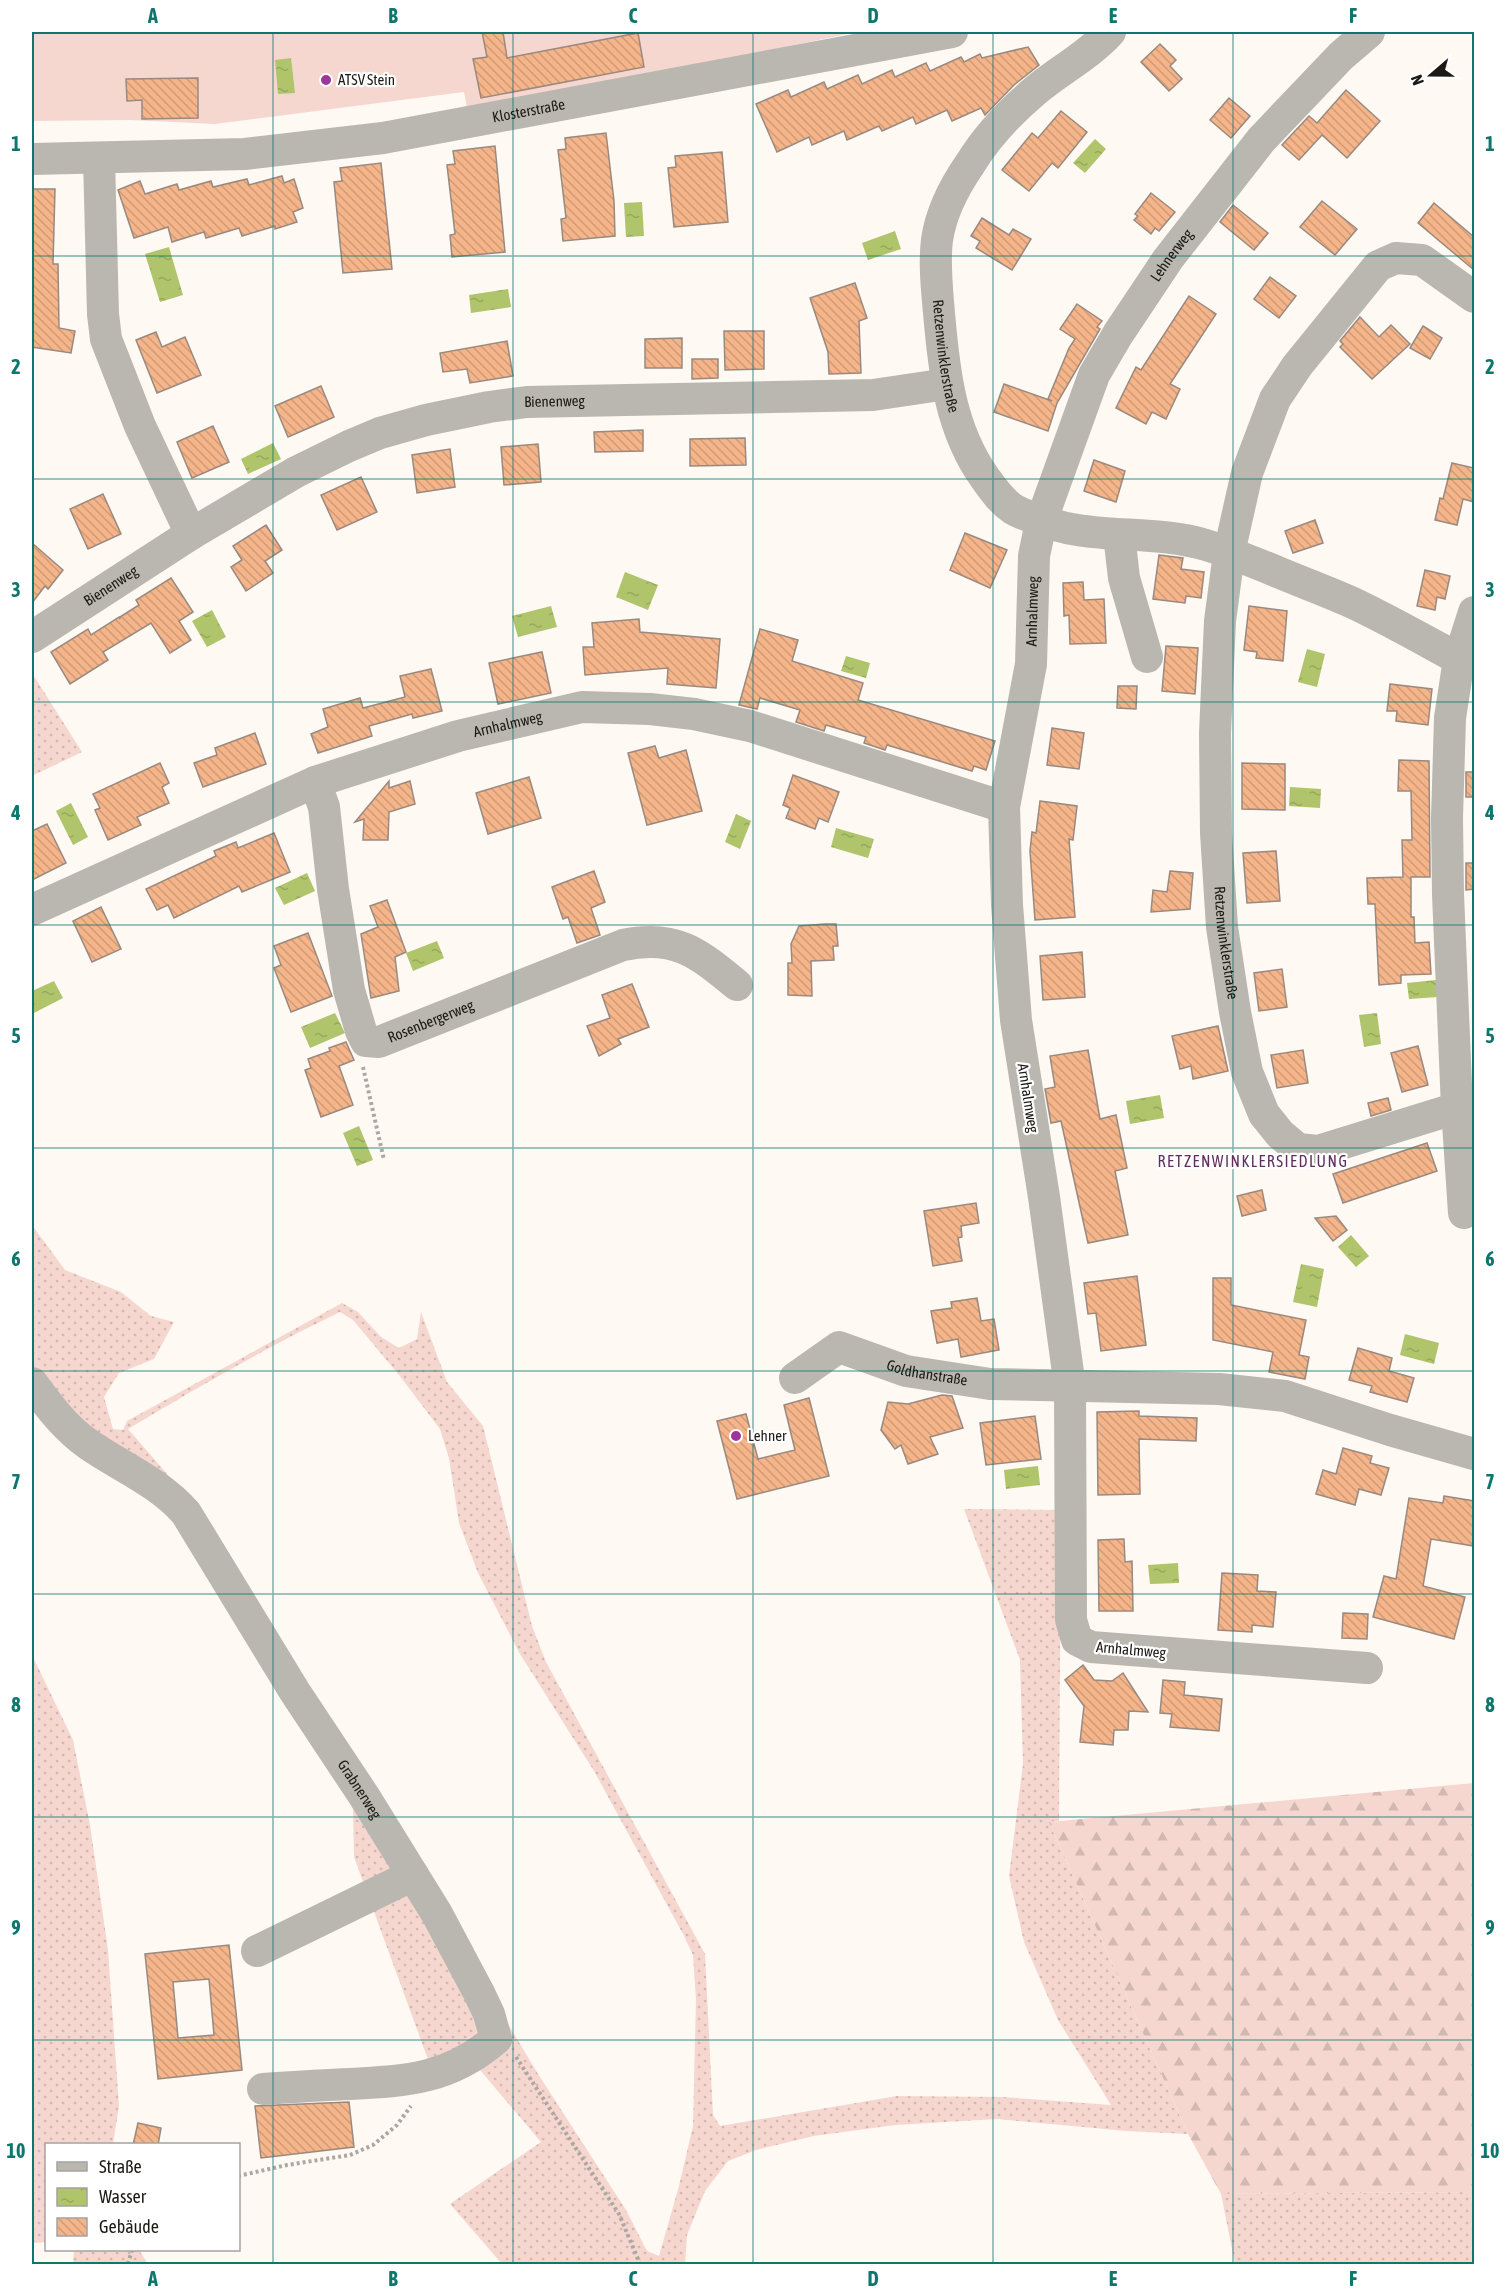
<svg xmlns="http://www.w3.org/2000/svg" width="1506" height="2296" viewBox="0 0 1506 2296" font-family="'Asap Condensed',sans-serif">
  <style>
    .grass { fill: url(#grass-dots) }
    .forest { fill: url(#forest-firs) }
    .garden { fill: #f6d7d0 }
    .water { fill: url(#water-ripples) }
    .building { fill: url(#building-back-hatch); stroke: #99897f; stroke-width: 1.5; fill-rule: evenodd }
    .lines { fill: none; stroke-linecap: round; stroke-linejoin: round }
    .path { stroke: #aca7a2; stroke-width: 4; stroke-dasharray: 3 3; stroke-linecap: butt }
    .minor { stroke: #b9b7b0; stroke-width: 32 }
    .grid { fill: none; stroke: #0f766e; stroke-width: 1.5; stroke-opacity: 0.55 }
    .poi-dot { fill: #9b379c; stroke: #fff; stroke-width: 2 }
    .labels { text-anchor: middle; stroke-width: 4.5; stroke-linejoin: round; paint-order: stroke }
    .poi-label { font-size: 15px; fill: #1d1914; stroke: #fff; text-anchor: start }
    .street-label { font-size: 15px; fill: #1d1914; stroke: #fff }
    .neighbourhood-label { font-size: 16px; letter-spacing: 1.5px; fill: #5f2e5f; stroke: #fff }
    .neatline { fill: none; stroke: #0f766e; stroke-width: 2 }
    .grid-label { font-size: 20px; text-anchor: middle; font-weight: bold; fill: #0f766e }
  </style>
  <defs>
    <pattern id="grass-dots" width="8" height="8" patternUnits="userSpaceOnUse" patternTransform="scale(1.5)"><rect width="8" height="8" fill="#f6d7d0"/><path d="M2 2h.1M6 6h.1" fill="none" stroke="#d2b8b2" stroke-width="1.8" stroke-linecap="round"/></pattern>
    <pattern id="forest-firs" width="22" height="20" patternUnits="userSpaceOnUse" patternTransform="scale(1.5)"><rect width="22" height="20" fill="#f6d7d0"/><path d="M5 1l3.5 6h-7zM16 11l3.5 6h-7z" fill="#d2b8b2"/></pattern>
    <pattern id="water-ripples" width="26" height="14" patternUnits="userSpaceOnUse" patternTransform="scale(1.5)"><rect width="26" height="14" fill="#afc46b"/><path d="M2 4q2-2 4 0t4 0M15 11q2-2 4 0t4 0" fill="none" stroke="#96a85c"/></pattern>
    <pattern id="building-back-hatch" width="6" height="6" patternUnits="userSpaceOnUse" patternTransform="scale(1.5)"><rect width="6" height="6" fill="#f5b58a"/><path d="M-1 5l2 2M0 0l6 6M5-1l2 2" fill="none" stroke="#d29b76"/></pattern>
  </defs>
  <rect width="100%" height="100%" fill="#fef9f3"/>
  <g class="grass">
    <polygon points="32,673 82,752 32,776"/>
    <path d="M32,1225L65,1270L121,1292L151,1316L174,1322L154,1359L119,1373L104,1397L113,1429L123,1430L127,1421L342,1303L358,1312L381,1337L399,1348L417,1339L421,1312L447,1382L483,1426L532,1626L546,1662L705,1954L713,2115L720,2126L897,2096L1003,2097L1111,2105L1058,2020L1024,1942L1009,1876L1023,1764L1020,1660L964,1509L1061,1510L1059,1821L1049,1822L1188,2134L1126,2131L997,2119L895,2125L814,2136L756,2150L728,2161L705,2191L687,2235L685,2264H502L450,2204L541,2142L480,2070L430,2065L354,1857L352,1763L538,2074L626,2210L647,2251L659,2256L679,2186L693,2126L696,1999L693,1955L683,1934L594,1771L520,1654L478,1573L459,1523L449,1458L440,1429L399,1375L353,1320L340,1312C267,1347 197,1388 128,1429L181,1490L116,1454L32,1371Z"/>
    <polygon points="32,1655 73,1740 90,1825 108,1950 119,2106 113,2144 46,2144 46,2242 32,2243"/>
    <polygon points="1474,2192 1474,2264 1235,2264 1221,2194"/>
    <polygon points="74,2250 139,2250 148,2264 73,2264"/>
  </g>
  <polygon class="forest" points="1474,1783 1474,2192 1221,2194 1188,2134 1049,1822"/>
  <polygon class="garden" points="32,32 857,32 468,113 464,92 215,124 130,120 32,121"/>
  <g class="water">
    <polygon points="291,58 295,93 278,94 275,60"/>
    <polygon points="1095,139 1106,149 1085,173 1073,163"/>
    <polygon points="642,202 644,236 626,237 624,203"/>
    <polygon points="895,231 901,249 868,260 862,243"/>
    <polygon points="169,247 183,295 160,302 145,254"/>
    <polygon points="508,289 511,307 471,313 469,295"/>
    <polygon points="273,443 281,459 248,474 241,459"/>
    <polygon points="625,572 658,585 648,610 616,597"/>
    <polygon points="551,606 557,627 518,637 512,616"/>
    <polygon points="212,610 226,637 207,647 192,621"/>
    <polygon points="1307,649 1325,654 1317,687 1298,682"/>
    <polygon points="846,656 870,663 866,678 841,671"/>
    <polygon points="1290,787 1321,789 1320,808 1289,806"/>
    <polygon points="71,803 88,837 73,845 56,811"/>
    <polygon points="736,814 751,821 740,849 725,842"/>
    <polygon points="836,828 874,839 868,858 831,847"/>
    <polygon points="307,873 315,891 284,905 275,888"/>
    <polygon points="437,941 444,958 413,971 406,953"/>
    <polygon points="1436,980 1438,997 1409,999 1407,983"/>
    <polygon points="54,981 63,998 32,1014 32,991"/>
    <polygon points="335,1013 345,1033 310,1048 301,1027"/>
    <polygon points="1377,1013 1381,1044 1364,1047 1359,1015"/>
    <polygon points="1160,1095 1164,1118 1130,1124 1126,1101"/>
    <polygon points="359,1126 373,1160 357,1166 343,1133"/>
    <polygon points="1351,1235 1369,1256 1356,1267 1338,1247"/>
    <polygon points="1301,1264 1324,1269 1317,1307 1293,1302"/>
    <polygon points="1405,1334 1439,1343 1434,1364 1400,1355"/>
    <polygon points="1038,1466 1040,1485 1006,1489 1004,1470"/>
    <polygon points="1178,1563 1179,1583 1150,1584 1148,1565"/>
  </g>
  <g class="building">
    <polygon points="482,32 503,32 507,58 638,33 644,67 481,98 473,59 487,57"/>
    <polygon points="1160,44 1176,60 1170,66 1182,79 1169,91 1141,62"/>
    <polygon points="1028,47 1039,65 1014,85 985,115 981,108 952,121 947,110 916,124 913,117 882,131 879,126 847,140 844,131 812,145 809,137 777,152 756,104 788,90 791,97 824,82 827,89 858,75 862,84 892,70 895,77 926,63 930,71 961,57 964,62 980,54 982,58"/>
    <polygon points="198,78 198,118 142,119 142,100 127,101 126,79"/>
    <polygon points="1346,90 1380,121 1347,158 1322,135 1299,160 1282,145 1309,116 1317,123"/>
    <polygon points="1229,98 1250,116 1231,138 1210,120"/>
    <polygon points="1061,111 1087,132 1058,168 1052,163 1029,191 1002,170 1032,133 1038,138"/>
    <polygon points="606,133 614,201 615,236 563,241 561,219 566,218 558,150 566,149 565,138"/>
    <polygon points="495,146 505,252 452,257 450,235 455,234 447,165 455,164 453,151"/>
    <polygon points="722,152 728,222 674,227 668,168 676,167 675,156"/>
    <polygon points="381,163 392,269 343,273 334,182 342,181 340,168"/>
    <polygon points="282,176 284,183 294,179 303,208 293,212 297,222 275,229 275,226 242,236 239,228 206,238 204,232 172,242 168,227 134,238 118,190 140,181 145,194 177,184 179,190 211,181 213,187 247,179 249,185"/>
    <polygon points="32,189 55,189 53,264 58,264 59,328 75,331 71,353 32,347"/>
    <polygon points="1151,193 1175,212 1159,231 1155,228 1151,234 1134,220 1138,216 1135,214"/>
    <polygon points="1322,201 1357,229 1335,255 1300,227"/>
    <polygon points="1434,203 1474,237 1474,270 1418,223"/>
    <polygon points="1233,205 1268,233 1254,250 1220,222"/>
    <polygon points="982,218 1009,235 1013,229 1031,239 1012,270 976,248 980,241 971,236"/>
    <polygon points="1270,277 1296,296 1279,318 1254,299"/>
    <polygon points="855,283 867,318 859,321 861,373 829,374 828,352 810,298"/>
    <polygon points="1189,296 1216,314 1170,384 1180,389 1166,419 1152,412 1146,424 1116,408 1136,367 1141,370"/>
    <polygon points="1077,304 1102,321 1097,327 1100,329 1057,403 1048,431 994,412 1004,384 1052,401 1048,399 1069,348 1075,339 1060,329"/>
    <polygon points="1360,317 1379,337 1391,325 1410,344 1372,379 1340,347 1343,344 1340,341"/>
    <polygon points="1423,326 1442,338 1430,359 1410,348"/>
    <polygon points="724,331 764,331 764,369 725,370"/>
    <polygon points="156,332 162,347 185,337 201,375 157,393 136,340"/>
    <polygon points="682,338 682,368 645,368 645,339"/>
    <polygon points="507,341 513,376 470,383 467,369 443,372 440,353"/>
    <polygon points="692,359 718,359 718,378 692,379"/>
    <polygon points="321,386 334,417 288,437 275,406"/>
    <polygon points="213,426 229,462 192,478 177,442"/>
    <polygon points="643,430 643,451 595,452 594,432"/>
    <polygon points="745,438 746,465 690,466 690,439"/>
    <polygon points="538,444 541,482 504,485 501,447"/>
    <polygon points="450,449 455,487 417,493 412,455"/>
    <polygon points="1094,460 1125,471 1116,502 1084,491"/>
    <polygon points="1452,463 1474,468 1474,502 1463,499 1457,525 1435,520 1440,498 1443,499"/>
    <polygon points="361,477 377,512 337,530 321,495"/>
    <polygon points="103,494 121,534 88,549 70,509"/>
    <polygon points="1315,520 1323,543 1293,553 1285,531"/>
    <polygon points="266,525 282,550 265,561 273,573 246,591 231,567 242,560 233,546"/>
    <polygon points="965,533 1007,550 990,588 950,570"/>
    <polygon points="32,543 63,570 48,589 45,586 32,603"/>
    <polygon points="1159,555 1183,558 1181,569 1204,572 1201,598 1186,596 1185,603 1153,599"/>
    <polygon points="1425,570 1450,576 1445,599 1437,597 1435,610 1417,606"/>
    <polygon points="171,578 193,612 179,621 191,640 170,653 151,623 103,652 108,660 70,684 51,652 88,629 91,635 119,617 120,619 120,617 139,605 136,600"/>
    <polygon points="1083,582 1084,600 1104,599 1106,643 1070,644 1069,615 1064,616 1063,583"/>
    <polygon points="1249,606 1287,611 1283,661 1256,658 1257,652 1244,650"/>
    <polygon points="639,619 640,632 720,639 716,688 667,684 668,668 585,675 583,647 594,647 592,623"/>
    <polygon points="760,629 798,640 792,661 863,683 858,700 995,741 986,770 974,766 972,771 887,745 885,750 864,743 866,737 826,725 824,731 796,722 800,710 760,698 757,709 739,705"/>
    <polygon points="1166,646 1198,648 1195,694 1162,691"/>
    <polygon points="542,652 551,693 498,704 489,663"/>
    <polygon points="431,669 442,711 413,718 412,714 369,726 372,736 318,753 311,734 328,727 323,709 360,698 363,708 405,697 400,676"/>
    <polygon points="1390,684 1432,689 1428,725 1396,721 1397,711 1387,711"/>
    <polygon points="1118,686 1137,686 1136,709 1117,708"/>
    <polygon points="1052,728 1084,733 1079,769 1047,765"/>
    <polygon points="255,733 266,764 203,787 194,763 217,755 215,748"/>
    <polygon points="655,746 659,758 686,750 702,811 647,825 628,753"/>
    <polygon points="1399,760 1429,761 1430,877 1411,877 1411,917 1414,917 1415,943 1429,942 1431,974 1401,975 1401,983 1379,985 1375,904 1368,904 1367,878 1403,877 1402,840 1412,840 1411,791 1398,791"/>
    <polygon points="160,763 169,783 162,787 169,803 137,817 141,825 108,840 95,810 100,808 93,794"/>
    <polygon points="1242,763 1285,764 1285,810 1242,809"/>
    <rect x="1466" y="772" width="8" height="25"/>
    <polygon points="793,775 839,792 828,822 819,818 815,829 786,818 790,808 783,805"/>
    <polygon points="529,777 541,818 488,834 476,793"/>
    <polygon points="389,781 389,788 410,781 415,804 389,812 388,840 363,840 364,819 355,822"/>
    <polygon points="1040,801 1077,806 1073,840 1069,839 1075,917 1035,920 1030,851 1032,832 1036,833"/>
    <polygon points="47,824 66,863 32,880 32,831"/>
    <polygon points="274,833 290,872 242,892 239,886 174,918 168,905 157,910 146,889 216,856 214,851 236,842 238,848"/>
    <polygon points="1276,851 1280,901 1247,903 1243,853"/>
    <polygon points="1466,863 1474,863 1474,889 1466,890"/>
    <polygon points="594,871 605,902 591,908 600,935 577,943 568,917 563,919 552,887"/>
    <polygon points="1170,871 1193,873 1190,909 1151,912 1153,890 1167,892"/>
    <polygon points="387,900 406,952 395,957 399,991 371,998 361,934 378,927 370,906"/>
    <polygon points="101,907 121,949 92,962 73,921"/>
    <polygon points="825,924 836,924 838,946 833,946 834,960 811,961 812,996 788,995 788,963 792,963 791,944 799,926"/>
    <polygon points="308,933 332,996 291,1012 274,968 281,965 274,946"/>
    <polygon points="1082,952 1085,997 1043,1000 1040,956"/>
    <polygon points="1282,969 1287,1007 1259,1011 1254,973"/>
    <polygon points="632,984 649,1027 618,1039 621,1044 599,1056 587,1026 610,1018 602,995"/>
    <polygon points="1218,1026 1228,1071 1193,1079 1191,1066 1180,1069 1172,1036"/>
    <polygon points="346,1042 354,1060 339,1066 353,1105 321,1117 305,1070 311,1068 308,1059 330,1051 329,1048"/>
    <polygon points="1418,1046 1428,1085 1402,1092 1391,1053"/>
    <polygon points="1088,1050 1100,1119 1116,1115 1127,1168 1115,1171 1128,1235 1088,1243 1061,1121 1051,1123 1045,1089 1055,1087 1050,1056"/>
    <polygon points="1303,1050 1308,1083 1277,1088 1271,1055"/>
    <polygon points="1388,1098 1391,1110 1371,1116 1368,1103"/>
    <polygon points="1427,1143 1437,1171 1343,1203 1333,1174"/>
    <polygon points="1262,1190 1266,1210 1242,1216 1237,1196"/>
    <polygon points="976,1203 979,1223 961,1226 962,1237 958,1238 962,1261 933,1266 924,1211"/>
    <polygon points="1336,1216 1347,1230 1333,1241 1315,1218"/>
    <polygon points="1137,1276 1146,1345 1101,1351 1096,1313 1088,1314 1084,1283"/>
    <polygon points="1213,1278 1231,1278 1231,1305 1306,1320 1299,1355 1309,1357 1305,1379 1269,1372 1273,1352 1213,1340"/>
    <polygon points="977,1298 981,1321 994,1319 999,1350 961,1357 958,1339 937,1343 931,1311 952,1308 951,1302"/>
    <polygon points="1358,1348 1392,1358 1389,1371 1414,1378 1407,1402 1370,1392 1372,1386 1349,1380"/>
    <polygon points="942,1395 952,1396 963,1428 930,1437 938,1454 908,1464 901,1445 895,1449 881,1430 888,1402 908,1404"/>
    <polygon points="809,1398 829,1476 737,1499 717,1421 746,1414 758,1459 795,1450 784,1405"/>
    <polygon points="1139,1411 1139,1416 1197,1418 1196,1441 1139,1439 1140,1494 1098,1495 1097,1412"/>
    <polygon points="1035,1416 1041,1459 986,1465 980,1423"/>
    <polygon points="1343,1448 1372,1456 1370,1463 1389,1468 1381,1495 1359,1489 1355,1505 1316,1494 1323,1470 1336,1474"/>
    <polygon points="1444,1496 1474,1501 1474,1546 1431,1539 1423,1586 1465,1597 1454,1639 1373,1617 1384,1576 1396,1579 1409,1498 1443,1503"/>
    <polygon points="1124,1539 1125,1562 1132,1561 1133,1611 1099,1611 1098,1540"/>
    <polygon points="1222,1573 1258,1575 1257,1591 1276,1592 1273,1627 1252,1625 1252,1632 1218,1630"/>
    <polygon points="1343,1613 1368,1614 1367,1639 1342,1638"/>
    <polygon points="1083,1665 1094,1680 1112,1681 1123,1673 1148,1712 1129,1711 1128,1730 1114,1730 1113,1745 1080,1742 1084,1706 1065,1680"/>
    <polygon points="1163,1680 1185,1682 1184,1695 1222,1699 1219,1731 1170,1727 1172,1714 1160,1713"/>
    <path d="M229,1945L242,2070L158,2079L145,1954ZM209,1979L214,2035L178,2038L173,1982Z"/>
    <polygon points="349,2102 354,2147 261,2158 255,2106"/>
    <polygon points="138,2123 161,2128 158,2145 133,2145"/>
  </g>
  <g class="lines">
    <g class="path">
      <polyline points="363,1067 384,1160"/>
      <polyline points="516,2057 619,2214 640,2264"/>
      <polyline points="238,2176 287,2165 350,2155 373,2145 397,2125 411,2106"/>
      <polyline points="128,2264 132,2250"/>
    </g>
    <g class="minor">
      <path id="s1" d="M1110,32C1089,55 1060,70 1036,90C1011,111 987,136 970,164C954,187 941,212 937,240C934,264 937,289 939,313C944,371 950,429 985,478C993,489 1001,501 1013,509C1018,512 1025,515 1032,517C1087,542 1149,528 1206,545C1232,553 1256,563 1280,573C1304,583 1329,592 1353,603C1389,620 1424,640 1459,659"/>
      <polyline points="99,158 103,314 106,339 140,426 191,534"/>
      <path id="s2" d="M32,159L245,154L383,138L952,32"/>
      <path id="s3" d="M1474,297L1422,260L1396,258L1378,266L1297,366L1275,399L1247,473L1229,553L1220,621L1215,733L1216,833L1222,927L1235,1012L1247,1072L1264,1114L1280,1134L1298,1149L1318,1151L1457,1108L1448,894L1447,818L1450,718L1459,659L1474,612"/>
      <polyline points="1119,535 1124,578 1147,657"/>
      <path id="s4" d="M32,637L191,534L296,472L349,446L380,433L426,420L489,407L527,402L873,395L947,384"/>
      <path id="s5" d="M315,782L324,807L333,889L349,990L361,1031L366,1041L379,1042L623,945C676,934 698,953 737,985"/>
      <path id="s6" d="M32,910L315,782L458,736L582,707L650,709L694,714L750,726L1004,807"/>
      <polyline points="1457,1108 1464,1213"/>
      <path id="s7" d="M795,1378L839,1347L906,1371L990,1384L1219,1389L1285,1396L1390,1430L1474,1454"/>
      <path id="s8" d="M32,1383C48,1405 65,1428 88,1444C121,1467 159,1482 186,1513L295,1692L364,1796L437,1914L480,1995L489,2014L496,2039C449,2079 408,2081 350,2084C321,2085 292,2087 263,2089"/>
      <path id="s9" d="M1367,1668L1091,1647L1077,1640L1071,1620L1070,1387L1044,1197L1016,1020L1007,905L1004,807L1031,664L1034,556L1041,522L1094,375L1118,334L1168,259L1261,140L1341,56L1369,32"/>
      <polyline points="257,1951 413,1875"/>
    </g>
  </g>
  <path class="grid" d="M273,32V2264M513,32V2264M753,32V2264M993,32V2264M1233,32V2264M32,256H1474M32,479H1474M32,702H1474M32,925H1474M32,1148H1474M32,1371H1474M32,1594H1474M32,1817H1474M32,2040H1474"/>
  <g class="poi-dot">
    <circle cx="326" cy="80" r="6"/>
    <circle cx="736" cy="1436" r="6"/>
  </g>
  <g class="labels">
    <g class="poi-label">
      <text x="338" y="85">ATSV Stein</text>
      <text x="748" y="1441">Lehner</text>
    </g>
    <g class="street-label">
      <text dy="5" stroke="none"><textPath href="#s2" startOffset="500">Klosterstraße</textPath></text>
      <text dy="5" stroke="none"><textPath href="#s9" startOffset="1718">Lehnerweg</textPath></text>
      <text dy="5" stroke="none"><textPath href="#s1" startOffset="394">Retzenwinklerstraße</textPath></text>
      <text dy="5" stroke="none"><textPath href="#s4" startOffset="582">Bienenweg</textPath></text>
      <text dy="5" stroke="none"><textPath href="#s4" startOffset="94">Bienenweg</textPath></text>
      <text dy="5" stroke="none"><textPath href="#s9" startOffset="1329">Arnhalmweg</textPath></text>
      <text dy="5" stroke="none"><textPath href="#s6" startOffset="512">Arnhalmweg</textPath></text>
      <text dy="5" stroke="none"><textPath href="#s3" startOffset="830">Retzenwinklerstraße</textPath></text>
      <text dy="5" stroke="none"><textPath href="#s5" startOffset="334">Rosenbergerweg</textPath></text>
      <text transform="translate(1028 1098) rotate(81)" y="5">Arnhalmweg</text>
      <text dy="5" stroke="none"><textPath href="#s7" startOffset="146">Goldhanstraße</textPath></text>
      <text transform="translate(1131 1650) rotate(5)" y="5">Arnhalmweg</text>
      <text dy="5" stroke="none"><textPath href="#s8" startOffset="530">Grabnerweg</textPath></text>
    </g>
    <g class="neighbourhood-label">
      <text x="1253" y="1167">RETZENWINKLERSIEDLUNG</text>
    </g>
  </g>
  <rect width="1506" height="2296" fill="none" stroke="#ffffff" stroke-width="66"/>
  <rect x="45" y="2143" width="195" height="108" fill="#ffffff" stroke="#a5a3a1" stroke-width="1.5"/>
  <rect x="57" y="2162" width="30" height="9" fill="#b9b7b0" stroke="#a5a3a1" stroke-width="1.5"/>
  <text x="99" y="2173" font-size="18" fill="#1d1914">Straße</text>
  <rect x="57" y="2188" width="30" height="18" fill="url(#water-ripples)" stroke="#a5a3a1" stroke-width="1.5"/>
  <text x="99" y="2203" font-size="18" fill="#1d1914">Wasser</text>
  <rect x="57" y="2218" width="30" height="18" fill="url(#building-back-hatch)" stroke="#a5a3a1" stroke-width="1.5"/>
  <text x="99" y="2233" font-size="18" fill="#1d1914">Gebäude</text>
  <g transform="translate(1431 75) rotate(250)" stroke="#ffffff" stroke-width="4.5" paint-order="stroke">
  <path d="M0-4.5L10 22L0 15L-10 22Z" fill="#1d1914"/>
  <text y="-9" font-size="16" font-weight="bold" text-anchor="middle" fill="#1d1914">N</text>
  </g>
  <rect x="33" y="33" width="1440" height="2230" class="neatline"/>
  <g class="grid-label">
    <text x="153" y="23">A</text>
    <text x="393" y="23">B</text>
    <text x="633" y="23">C</text>
    <text x="873" y="23">D</text>
    <text x="1113" y="23">E</text>
    <text x="1353" y="23">F</text>
    <text x="16" y="151">1</text>
    <text x="1490" y="151">1</text>
    <text x="16" y="374">2</text>
    <text x="1490" y="374">2</text>
    <text x="16" y="597">3</text>
    <text x="1490" y="597">3</text>
    <text x="16" y="820">4</text>
    <text x="1490" y="820">4</text>
    <text x="16" y="1043">5</text>
    <text x="1490" y="1043">5</text>
    <text x="16" y="1266">6</text>
    <text x="1490" y="1266">6</text>
    <text x="16" y="1489">7</text>
    <text x="1490" y="1489">7</text>
    <text x="16" y="1712">8</text>
    <text x="1490" y="1712">8</text>
    <text x="16" y="1935">9</text>
    <text x="1490" y="1935">9</text>
    <text x="16" y="2158">10</text>
    <text x="1490" y="2158">10</text>
    <text x="153" y="2286">A</text>
    <text x="393" y="2286">B</text>
    <text x="633" y="2286">C</text>
    <text x="873" y="2286">D</text>
    <text x="1113" y="2286">E</text>
    <text x="1353" y="2286">F</text>
  </g>
</svg>
